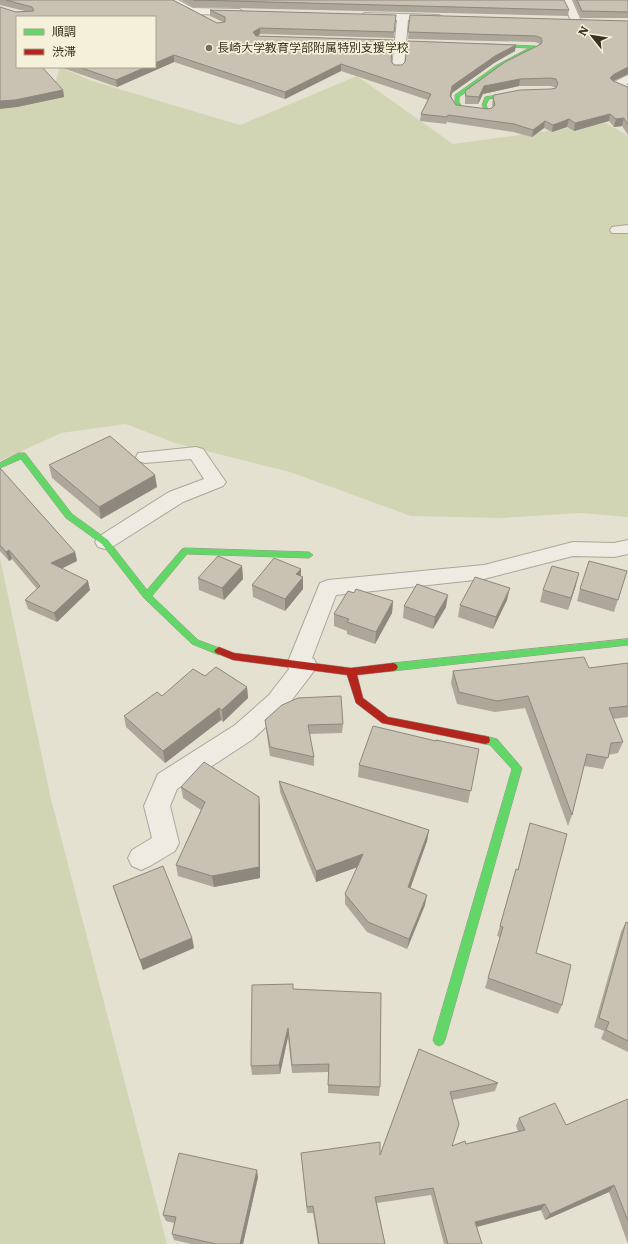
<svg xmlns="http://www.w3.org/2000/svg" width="628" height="1244" viewBox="0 0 628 1244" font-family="Literata,'Noto Sans JP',serif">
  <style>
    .green { fill: #d1d5b4 }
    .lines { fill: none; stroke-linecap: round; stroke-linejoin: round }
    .street-casing { stroke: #aba699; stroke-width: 2 }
    .fast-casing { stroke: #9a968a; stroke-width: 1 }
    .jam-casing { stroke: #9a968a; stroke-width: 1 }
    .street { fill: #eeebe2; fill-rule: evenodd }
    .fast { fill: #63d668; fill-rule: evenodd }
    .jam { fill: #b3261e; fill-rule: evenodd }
    .wall { fill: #ada699 }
    .shaded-wall { fill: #8d877d }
    .building { fill: #c9c1b2; stroke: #8d877d }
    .poi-dot { fill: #766f5f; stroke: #f5f0d9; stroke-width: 1.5 }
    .labels { text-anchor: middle; stroke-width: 3.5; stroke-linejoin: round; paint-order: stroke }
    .far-poi-label { font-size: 12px; fill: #3a3121; stroke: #f5f0d9; text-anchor: start }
  </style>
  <rect width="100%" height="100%" fill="#e5e1d1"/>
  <g class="green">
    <polygon points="60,67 92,81 240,125 357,76 453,144 606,123 628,136 628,517 581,513 502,518 411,516 290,472 175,443 126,424 61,433 0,461 0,97 52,95"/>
    <polygon points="0,558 51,799 167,1244 0,1244"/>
  </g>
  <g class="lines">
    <g class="street-casing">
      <g id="street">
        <polygon points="165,0 178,0 193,8 239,9 244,12 239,15 191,14"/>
        <polygon points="562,0 572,0 581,21 580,23 572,23"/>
        <polygon points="365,13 439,15 444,18 439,21 408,20 404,68 402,70 394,70 392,68 397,20 361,18 360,16"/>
        <polygon points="628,75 628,83 626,84 628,85 628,93 612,87 610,85 612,83"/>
        <polygon points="628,225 628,233 612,233 610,230 612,227"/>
        <polygon points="196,447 203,449 223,478 226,482 223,486 183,502 112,547 105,549 98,547 95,542 98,537 169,492 204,479 191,459 145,463 138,461 136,457 138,453"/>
        <polygon points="628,540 628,554 614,557 573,556 484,579 336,595 312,658 314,659 317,665 314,671 285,709 253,739 177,789 170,806 179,843 175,851 150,866 141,870 132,866 128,858 132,850 152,838 144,806 158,774 235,725 269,695 289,669 287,664 320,583 328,580 484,565 573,542 614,543"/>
      </g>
    </g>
    <g class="fast-casing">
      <g id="fast">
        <polygon points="485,44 535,46 537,47 501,67 459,97 459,102 462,107 484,109 482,105 485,97 522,91 524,92 489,99 486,105 489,112 458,109 455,102 455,95 497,65 529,48 487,46"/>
        <polygon points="19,453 25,453 72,514 108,540 147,590 182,549 185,548 309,552 313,555 309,558 187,554 152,596 198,640 222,649 224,651 222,653 219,655 192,644 144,598 102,544 66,518 21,459 0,468 0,463"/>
        <polygon points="628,639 628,645 393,671 390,670 388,667 390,664 393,663"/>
        <polygon points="485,736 497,739 522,768 445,1040 443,1044 439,1046 435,1044 433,1040 512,769 490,745 481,743 480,740 481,737"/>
      </g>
    </g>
    <g class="jam-casing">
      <g id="jam">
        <polygon points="363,41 437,43 439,44 437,45 361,43"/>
        <polygon points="219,647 234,653 351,668 393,663 396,664 398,667 396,670 393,671 357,675 363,698 388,717 485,736 489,737 490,740 489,743 485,744 382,723 356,703 347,675 233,660 216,653 214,651 216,649"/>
      </g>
    </g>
    <use href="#street" class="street"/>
    <use href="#fast" class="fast"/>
    <use href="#jam" class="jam"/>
  </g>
  <g class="wall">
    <polygon points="0,0 173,0 217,23 223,22 210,16 210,10 395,21 394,38 260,34 258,36 393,40 391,61 394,65 402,65 515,51 494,63 452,93 451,96 456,105 488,109 493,108 492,105 493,98 551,89 556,88 554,87 550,86 519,86 483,94 478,104 465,104 465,91 540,44 535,42 408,39 410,15 628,21 628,74 613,81 628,87 628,135 622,126 614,127 609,121 574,131 567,127 552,132 544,128 532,137 513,132 447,122 446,124 420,121 421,114 428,100 341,71 285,99 174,62 117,87 60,67 155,67 17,17 17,67 63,90 64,97 17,107 16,12 25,11 0,5"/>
    <polygon points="181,0 564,0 569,10 568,16 193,7"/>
    <polygon points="573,0 628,0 628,18 581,18"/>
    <polygon points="49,465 157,487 101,519 52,478"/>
    <polygon points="0,468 75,552 77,561 61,568 90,590 57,622 28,609 25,600 37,589 12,559 9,561 0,551"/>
    <polygon points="242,566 243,579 224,600 199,590 198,578"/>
    <polygon points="301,569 301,576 303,589 285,611 253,597 252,585"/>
    <polygon points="627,571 614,612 577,601 580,589"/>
    <polygon points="576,585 568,610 540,602 543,590"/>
    <polygon points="354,593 393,601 392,613 375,644 347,634 347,631 334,626 334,614"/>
    <polygon points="507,600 493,629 458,617 460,605"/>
    <polygon points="404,606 446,607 433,629 403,618"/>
    <polygon points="628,663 628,717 613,719 623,742 618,753 608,755 603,769 584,766 572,815 568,826 525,708 495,712 457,704 451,683 453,671 589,668"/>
    <polygon points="205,676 247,687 248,698 223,722 221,720 165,763 126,727 124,716 162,696"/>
    <polygon points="265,720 343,724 342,733 309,734 314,757 314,766 270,756 266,729"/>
    <polygon points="436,741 479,749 468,803 358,777 359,765"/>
    <polygon points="279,781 429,830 427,841 410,888 425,905 407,949 367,932 345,904 345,894 358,867 316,882 280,792"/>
    <polygon points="181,787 260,808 260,878 214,887 178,876 176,865 201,810 183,798"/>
    <polygon points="530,823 536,953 562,1005 558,1014 485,988 500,937 497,936 513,879 518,869"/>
    <polygon points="113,886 192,938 194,948 143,970 116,896"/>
    <polygon points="626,922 628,923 628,1052 601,1039 604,1031 594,1027 621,932"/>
    <polygon points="293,989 380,1087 379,1096 328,1093 328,1072 292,1073 288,1037 280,1074 252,1075 251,1066"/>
    <polygon points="419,1049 498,1083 495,1091 452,1100 452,1146 466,1144 518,1131 516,1126 519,1118 566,1125 628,1099 628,1244 609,1192 545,1220 541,1210 477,1227 482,1244 444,1244 431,1195 377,1203 385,1244 318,1244 313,1213 307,1213 301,1153 380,1155"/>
    <polygon points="258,1177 243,1244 191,1244 174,1240 172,1234 174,1223 166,1221 163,1215"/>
  </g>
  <g class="shaded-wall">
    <polygon points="260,28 260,34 254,39 253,32"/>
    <polygon points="516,45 515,51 494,63 452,93 450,103 452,86 495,56"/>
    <polygon points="174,55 174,62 117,87 116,80 146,67 155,67 155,63"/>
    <polygon points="341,64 341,71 285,99 285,92"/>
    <polygon points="628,67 628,74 611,82 610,78 613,75"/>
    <polygon points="520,79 519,86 483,94 478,104 479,97 484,86"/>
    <polygon points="63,90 64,97 17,107 0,109 0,101"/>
    <polygon points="610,114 609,121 574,131 575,123"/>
    <polygon points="624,118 622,126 614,127 616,119"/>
    <polygon points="569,119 567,127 552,132 553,125"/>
    <polygon points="545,121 544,128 532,137 533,130"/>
    <polygon points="155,475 157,487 101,519 99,507"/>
    <polygon points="9,550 12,559 9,561 6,552"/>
    <polygon points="75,552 77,561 53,573 51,563"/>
    <polygon points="242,566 243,579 224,600 222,588"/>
    <polygon points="301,569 301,580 303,577 303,589 285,611 285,599 296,574"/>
    <polygon points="579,573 576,585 568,610 571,598"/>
    <polygon points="88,581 90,590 57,622 54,613"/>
    <polygon points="510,588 507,600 493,629 496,617"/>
    <polygon points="448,595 446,607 433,629 435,617"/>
    <polygon points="393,601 392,613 375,644 376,632"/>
    <polygon points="247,687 248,698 223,722 222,710"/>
    <polygon points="219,708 221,720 165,763 163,751"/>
    <polygon points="259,797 260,808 260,878 214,887 212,876"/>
    <polygon points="429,830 427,841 407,898 408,887"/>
    <polygon points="363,854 363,865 316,882 316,871"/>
    <polygon points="427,895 425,905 407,949 409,939"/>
    <polygon points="192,938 194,948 143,970 140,960"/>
    <polygon points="288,1028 288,1037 280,1074 279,1065"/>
    <polygon points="257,1170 258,1177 243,1244 240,1244"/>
    <polygon points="614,1185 609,1192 545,1220 550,1214"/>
    <polygon points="545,1204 541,1210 472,1228 475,1222"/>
  </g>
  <g class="building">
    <polygon points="6,0 173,0 217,23 225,22 225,17 210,10 396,15 394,32 260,28 253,32 256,36 393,40 391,61 394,65 402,65 405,62 408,41 516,45 495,56 452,86 450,96 456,105 488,109 492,108 495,105 493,98 494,95 520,90 551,89 556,88 558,83 556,79 551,78 520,79 484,86 479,97 466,96 465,91 505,62 541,44 542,41 541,38 536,36 408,32 410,15 628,21 628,67 613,75 610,78 613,81 628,87 628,125 624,118 616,119 610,114 575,123 569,119 553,125 545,121 533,130 514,124 448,115 447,117 421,114 431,94 341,64 285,92 174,55 155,63 155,17 17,17 17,67 42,67 63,90 15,100 0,101 0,7 16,12 34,11 32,7"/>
    <polygon points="193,0 564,0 569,10"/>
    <polygon points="577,0 628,0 628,12 582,11"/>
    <polygon points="79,67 146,67 116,80"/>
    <polygon points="110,436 155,475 99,507 49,465"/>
    <polygon points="0,468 75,552 51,563 88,581 54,613 25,600 40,586 9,550 6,552 0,545"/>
    <polygon points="218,556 242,566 222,588 198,578"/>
    <polygon points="274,558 301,569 296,574 303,577 285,599 252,585"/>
    <polygon points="589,561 627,571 618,600 580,589"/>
    <polygon points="552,566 579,573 571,598 543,590"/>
    <polygon points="475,577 510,588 496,617 460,605"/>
    <polygon points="417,584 448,595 435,617 404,606"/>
    <polygon points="356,589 393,601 376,632 347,622 349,619 334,614 348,591 354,593"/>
    <polygon points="584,657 589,668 628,663 628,706 609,708 623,742 611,743 608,758 587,754 572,815 528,696 497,701 459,692 453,671"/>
    <polygon points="216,667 247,687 222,710 219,708 163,751 124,716 157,692 162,696 193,669 205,676"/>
    <polygon points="341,696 343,724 308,725 314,757 270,747 265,720 282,705 298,698"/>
    <polygon points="373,726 436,741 436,740 479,749 471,791 359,765"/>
    <polygon points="204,762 259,797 259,867 212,876 176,865 205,802 181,787"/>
    <polygon points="279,781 429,830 408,887 427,895 409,939 368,922 345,894 363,854 316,871"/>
    <polygon points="530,823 567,834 536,953 571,965 562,1005 488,978 503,927 500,926 516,869 518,870"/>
    <polygon points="163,866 192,938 140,960 113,886"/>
    <polygon points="626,922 628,923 628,1041 606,1030 609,1022 599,1018"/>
    <polygon points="293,984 293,989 381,993 380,1087 328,1085 329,1064 292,1065 288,1028 279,1065 251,1066 252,985"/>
    <polygon points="419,1049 498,1083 450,1092 459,1124 452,1146 465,1141 466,1144 525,1130 519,1118 555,1103 566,1125 628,1099 628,1221 614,1185 550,1214 545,1204 475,1222 482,1244 448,1244 433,1188 375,1197 385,1244 319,1244 313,1206 307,1207 301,1153 380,1142 380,1155"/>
    <polygon points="179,1153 257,1170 240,1244 216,1244 172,1234 176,1217 163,1215"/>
  </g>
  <circle class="poi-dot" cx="209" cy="48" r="4"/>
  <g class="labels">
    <g class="far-poi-label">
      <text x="217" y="52">長崎大学教育学部附属特別支援学校</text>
    </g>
  </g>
  <rect x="16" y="16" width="140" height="52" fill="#f5f0d9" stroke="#aaa48f"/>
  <rect x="24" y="29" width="20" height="6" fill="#63d668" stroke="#aaa48f"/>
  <text x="52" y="36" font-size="12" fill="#3a3121">順調</text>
  <rect x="24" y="49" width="20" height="6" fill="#b3261e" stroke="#aaa48f"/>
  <text x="52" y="56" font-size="12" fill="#3a3121">渋滞</text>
  <g transform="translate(592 36) rotate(300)" stroke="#f5f0d9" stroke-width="3" paint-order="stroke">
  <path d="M0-3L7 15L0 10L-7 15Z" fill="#3a3121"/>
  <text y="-6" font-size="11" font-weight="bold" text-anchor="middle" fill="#3a3121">N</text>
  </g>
</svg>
